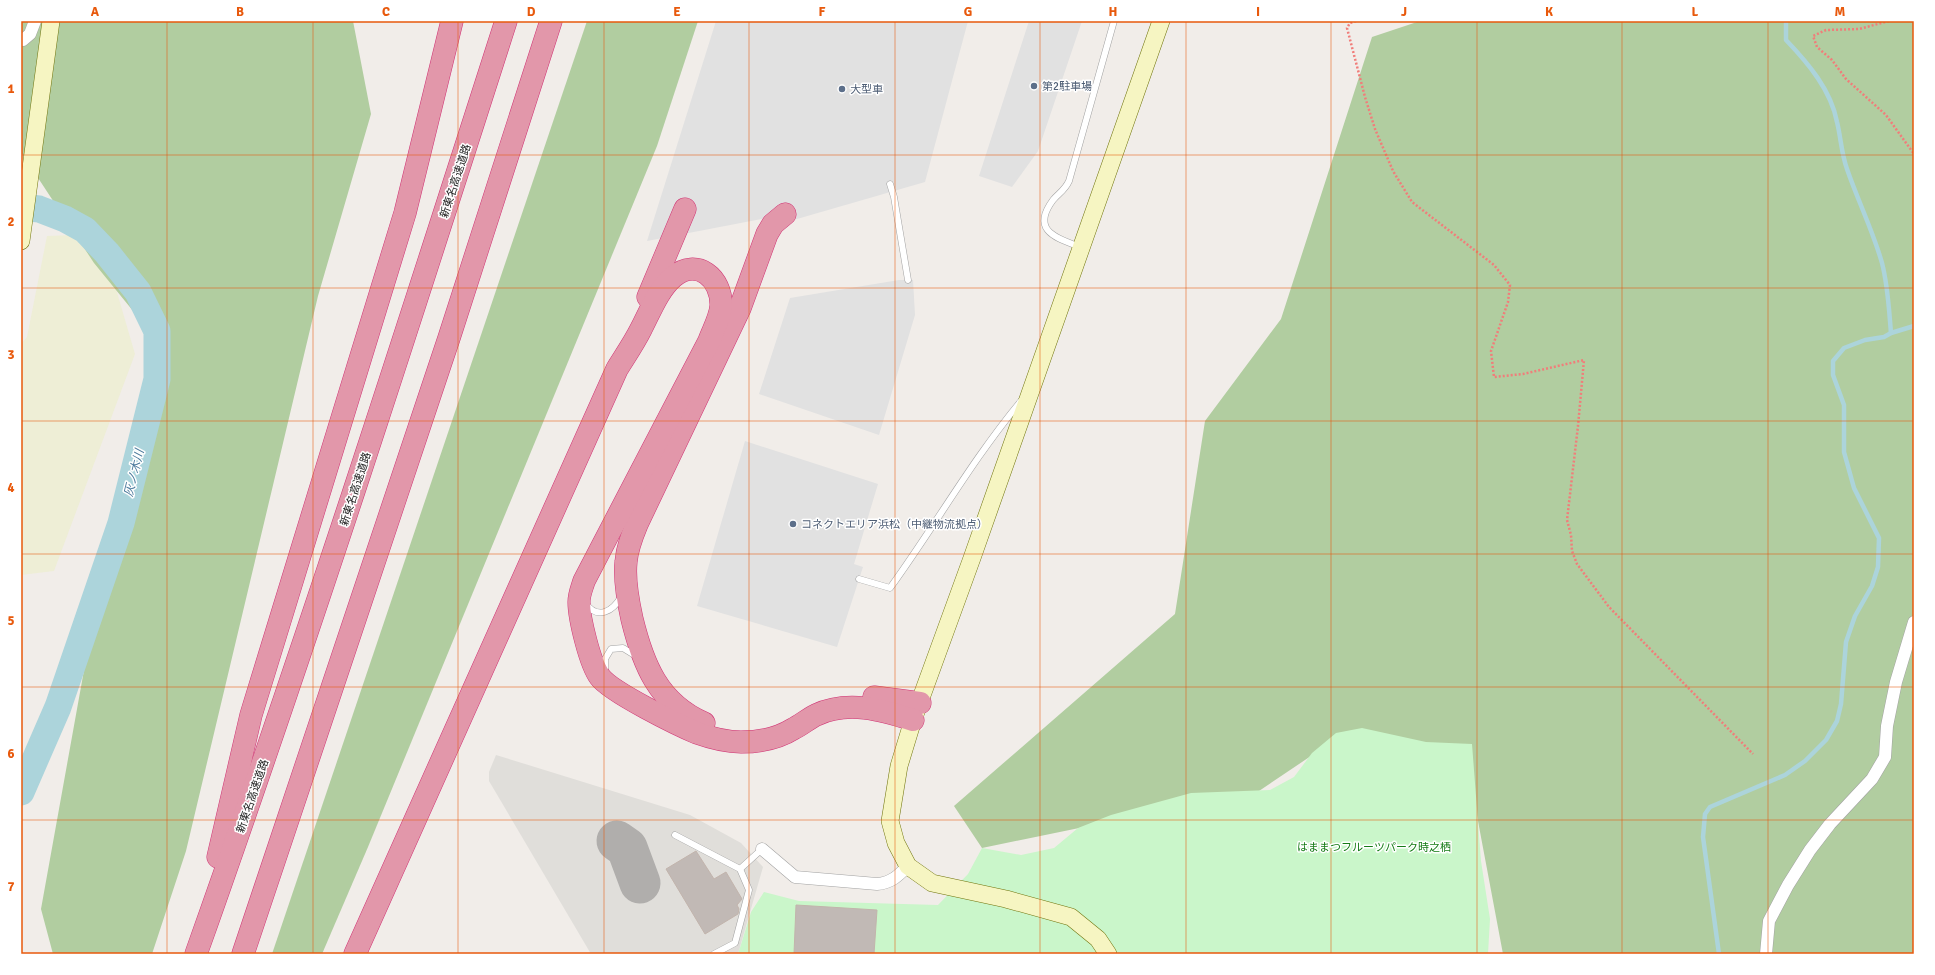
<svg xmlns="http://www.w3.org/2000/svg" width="1935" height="975" viewBox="0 0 1935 975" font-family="Signika,'Noto Sans JP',sans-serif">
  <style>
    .airport { fill: #e0deda }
    .farmland { fill: #eeeed6 }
    .forest { fill: #b1cda0 }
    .park { fill: #caf6ca }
    .parking { fill: #e1e1e1 }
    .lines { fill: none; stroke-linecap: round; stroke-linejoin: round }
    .stream { stroke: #acd4db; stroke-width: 4.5 }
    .river { stroke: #acd4db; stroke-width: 27 }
    .taxiway { stroke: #b0aeac; stroke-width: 41 }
    .building { fill: #c1b9b5; stroke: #c2b4ac }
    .lane-casing { stroke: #a2a2a2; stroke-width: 7 }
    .street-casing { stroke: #a2a2a2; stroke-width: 13 }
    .secondary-casing { stroke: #70740d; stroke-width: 18 }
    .highway-casing { stroke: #d03575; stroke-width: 23 }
    .path { stroke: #f17d7a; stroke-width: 2.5; stroke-dasharray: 2 2; stroke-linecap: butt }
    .lane { stroke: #fff; stroke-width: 6 }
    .street { stroke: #fff; stroke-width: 12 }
    .secondary { stroke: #f6f5c2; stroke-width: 17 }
    .highway { stroke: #e297aa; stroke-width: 22 }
    .grid { fill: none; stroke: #e8590c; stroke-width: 1; stroke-opacity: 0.55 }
    .service-dot { fill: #5c6f8a; stroke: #fff; stroke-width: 1.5 }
    .labels { text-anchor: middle; stroke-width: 3; stroke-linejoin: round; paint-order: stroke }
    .service-label { font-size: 11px; fill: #4e5e75; stroke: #fff; text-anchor: start }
    .street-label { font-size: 11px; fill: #212121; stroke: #fff }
    .park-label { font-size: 11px; fill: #147b15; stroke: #fff }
    .water-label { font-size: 12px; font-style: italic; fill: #4c7a9c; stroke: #fff }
    .neatline { fill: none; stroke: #e8590c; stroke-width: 1.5 }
    .grid-label { font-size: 13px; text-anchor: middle; font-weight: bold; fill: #e8590c }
  </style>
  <rect width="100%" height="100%" fill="#f1ede9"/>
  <polygon class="airport" points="496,755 690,815 741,843 763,867 738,954 591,954 489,781 489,772"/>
  <polygon class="farmland" points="100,234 135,354 54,571 21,575 21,344 27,337 47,236"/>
  <g class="forest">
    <polygon points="21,21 353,21 371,114 318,296 186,851 152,954 53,954 41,909 106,548 148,373 151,333 94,263 21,152"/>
    <polygon points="587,21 698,21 657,146 368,847 322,954 272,954"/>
    <polygon points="1420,21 1914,21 1914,954 1503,954 1465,752 1348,731 1259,791 982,848 954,806 1175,614 1205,421 1281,319 1372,37"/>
  </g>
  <polygon class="park" points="1362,728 1426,742 1472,744 1481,861 1490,919 1488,954 738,954 751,912 764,892 799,901 938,905 968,874 982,848 1021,855 1054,848 1078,828 1111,815 1191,793 1270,790 1294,777 1312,753 1336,733"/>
  <g class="parking">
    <polygon points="716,21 968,21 925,182 790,221 766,218 647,241"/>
    <polygon points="1029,21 1082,21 1038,151 1012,187 979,176"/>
    <polygon points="899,280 913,280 915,315 879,435 759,394 790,298"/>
    <polygon points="745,441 878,484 854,564 863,567 837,647 697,606"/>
  </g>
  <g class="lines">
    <g class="stream">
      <path d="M1786,21V40C1808,63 1831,90 1837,122C1841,138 1841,152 1847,169C1858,201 1873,231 1882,263C1888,286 1889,310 1891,333"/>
      <polyline points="1719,954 1703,837 1705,814 1710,807 1785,775 1805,761 1826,740 1837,721 1841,704 1846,642 1855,616 1872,586 1878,567 1879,538 1854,488 1844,452 1844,405 1833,375 1833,361 1844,348 1865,340 1884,337 1891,333 1914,326"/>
    </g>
    <polyline class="river" points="21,207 39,209 65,219 85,230 107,253 138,292 157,331 157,379 121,523 58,707 21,792"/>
    <polyline class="taxiway" points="617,841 627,848 640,883"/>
  </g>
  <g class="building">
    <polygon points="696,851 714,879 726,872 742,899 737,905 739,909 738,914 705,934 666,869"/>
    <polygon points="796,905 877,910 874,954 794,954"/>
  </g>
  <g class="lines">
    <g class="lane-casing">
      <g id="lane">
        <polyline points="890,184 894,197 908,280"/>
        <path d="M1080,247C1057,238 1030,231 1053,200C1059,193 1065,190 1069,181L1114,21"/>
        <path d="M859,579L890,588C935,526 972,460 1021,401"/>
        <path d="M586,604C598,620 613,611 621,597"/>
        <polyline points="605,670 605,659 611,649 623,648 636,656"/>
        <polyline points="675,835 740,869 762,849"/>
        <polyline points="714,954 735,943 749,890 740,869"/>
      </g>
    </g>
    <g class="street-casing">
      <g id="street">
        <polyline points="21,39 23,40 30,34 35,21"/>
        <path d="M762,849L795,877L877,884C891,883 898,876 908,866"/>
        <polyline points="1766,954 1769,921 1788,885 1810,850 1830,824 1872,779 1885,757 1887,726 1896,682 1914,622"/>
      </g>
    </g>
    <g class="secondary-casing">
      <g id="secondary">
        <polyline points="21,241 51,21"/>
        <polyline points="1108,954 1098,939 1071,917 1006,899 932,883 908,866 896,843 890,821 899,766 913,720 972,558 1161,21"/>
      </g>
    </g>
    <g class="highway-casing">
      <g id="highway">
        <polyline points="648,297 685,209"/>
        <polyline points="874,697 920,703"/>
        <path d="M704,723C658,703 643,664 632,619C628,601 624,581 626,562C627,548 632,536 637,524L740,308L767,234L773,224L785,214"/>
        <polyline points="218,857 251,715 405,213 452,21"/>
        <path d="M196,954C306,645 406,333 506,21"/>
        <polyline points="243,954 449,338 551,21"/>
        <path d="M355,954L617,369C625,356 634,343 641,329C650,312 658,290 673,277C697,257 722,278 721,306C720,318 713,330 709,341L584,581C582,588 579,594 579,602C579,618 590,664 600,677C611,692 678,725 697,733C711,738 725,742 741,742C760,742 777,739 793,729C801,725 808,719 816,715C848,700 882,710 913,720"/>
      </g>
    </g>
    <g class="path">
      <polyline points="1356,21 1350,23 1347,28 1365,97 1375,129 1393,171 1412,202 1494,265 1510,285 1508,302 1491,351 1494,377 1523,374 1584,360 1578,426 1567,520 1571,535 1572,551 1577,564 1609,607 1753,754"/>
      <polyline points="1889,21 1859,29 1826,30 1813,36 1817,47 1832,60 1846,79 1886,115 1914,154"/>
    </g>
    <use href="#lane" class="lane"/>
    <use href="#street" class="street"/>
    <use href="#secondary" class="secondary"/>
    <use href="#highway" class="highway"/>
  </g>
  <path class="grid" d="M167,21V954M313,21V954M458,21V954M604,21V954M749,21V954M895,21V954M1040,21V954M1186,21V954M1331,21V954M1477,21V954M1622,21V954M1768,21V954M21,155H1914M21,288H1914M21,421H1914M21,554H1914M21,687H1914M21,820H1914"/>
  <g class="service-dot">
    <circle cx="1034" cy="86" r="4"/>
    <circle cx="842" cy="89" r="4"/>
    <circle cx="793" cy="524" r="4"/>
  </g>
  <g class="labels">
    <g class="service-label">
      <text x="1042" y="90">第2駐車場</text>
      <text x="850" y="93">大型車</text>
      <text x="801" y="528">コネクトエリア浜松（中継物流拠点）</text>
    </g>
    <g class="street-label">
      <text transform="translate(455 181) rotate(-72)" y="4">新東名高速道路</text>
      <text transform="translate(355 489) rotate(-72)" y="4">新東名高速道路</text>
      <text transform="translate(252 796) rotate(-71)" y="4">新東名高速道路</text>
    </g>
    <g class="park-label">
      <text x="1374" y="851">はままつフルーツパーク時之栖</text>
    </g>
    <g class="water-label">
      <text transform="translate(134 473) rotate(-76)" y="4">灰ノ木川</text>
    </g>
  </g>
  <rect width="1935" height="975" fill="none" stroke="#ffffff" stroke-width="44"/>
  <rect x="22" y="22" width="1891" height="931" class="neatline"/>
  <g class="grid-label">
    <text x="95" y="16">A</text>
    <text x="240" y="16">B</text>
    <text x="386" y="16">C</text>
    <text x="531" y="16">D</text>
    <text x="677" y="16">E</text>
    <text x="822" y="16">F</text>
    <text x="968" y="16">G</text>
    <text x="1113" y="16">H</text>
    <text x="1258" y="16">I</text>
    <text x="1404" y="16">J</text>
    <text x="1549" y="16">K</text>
    <text x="1695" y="16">L</text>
    <text x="1840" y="16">M</text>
    <text x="11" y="93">1</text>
    <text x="11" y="226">2</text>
    <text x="11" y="359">3</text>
    <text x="11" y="492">4</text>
    <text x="11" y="625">5</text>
    <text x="11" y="758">6</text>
    <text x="11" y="891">7</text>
  </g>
</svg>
